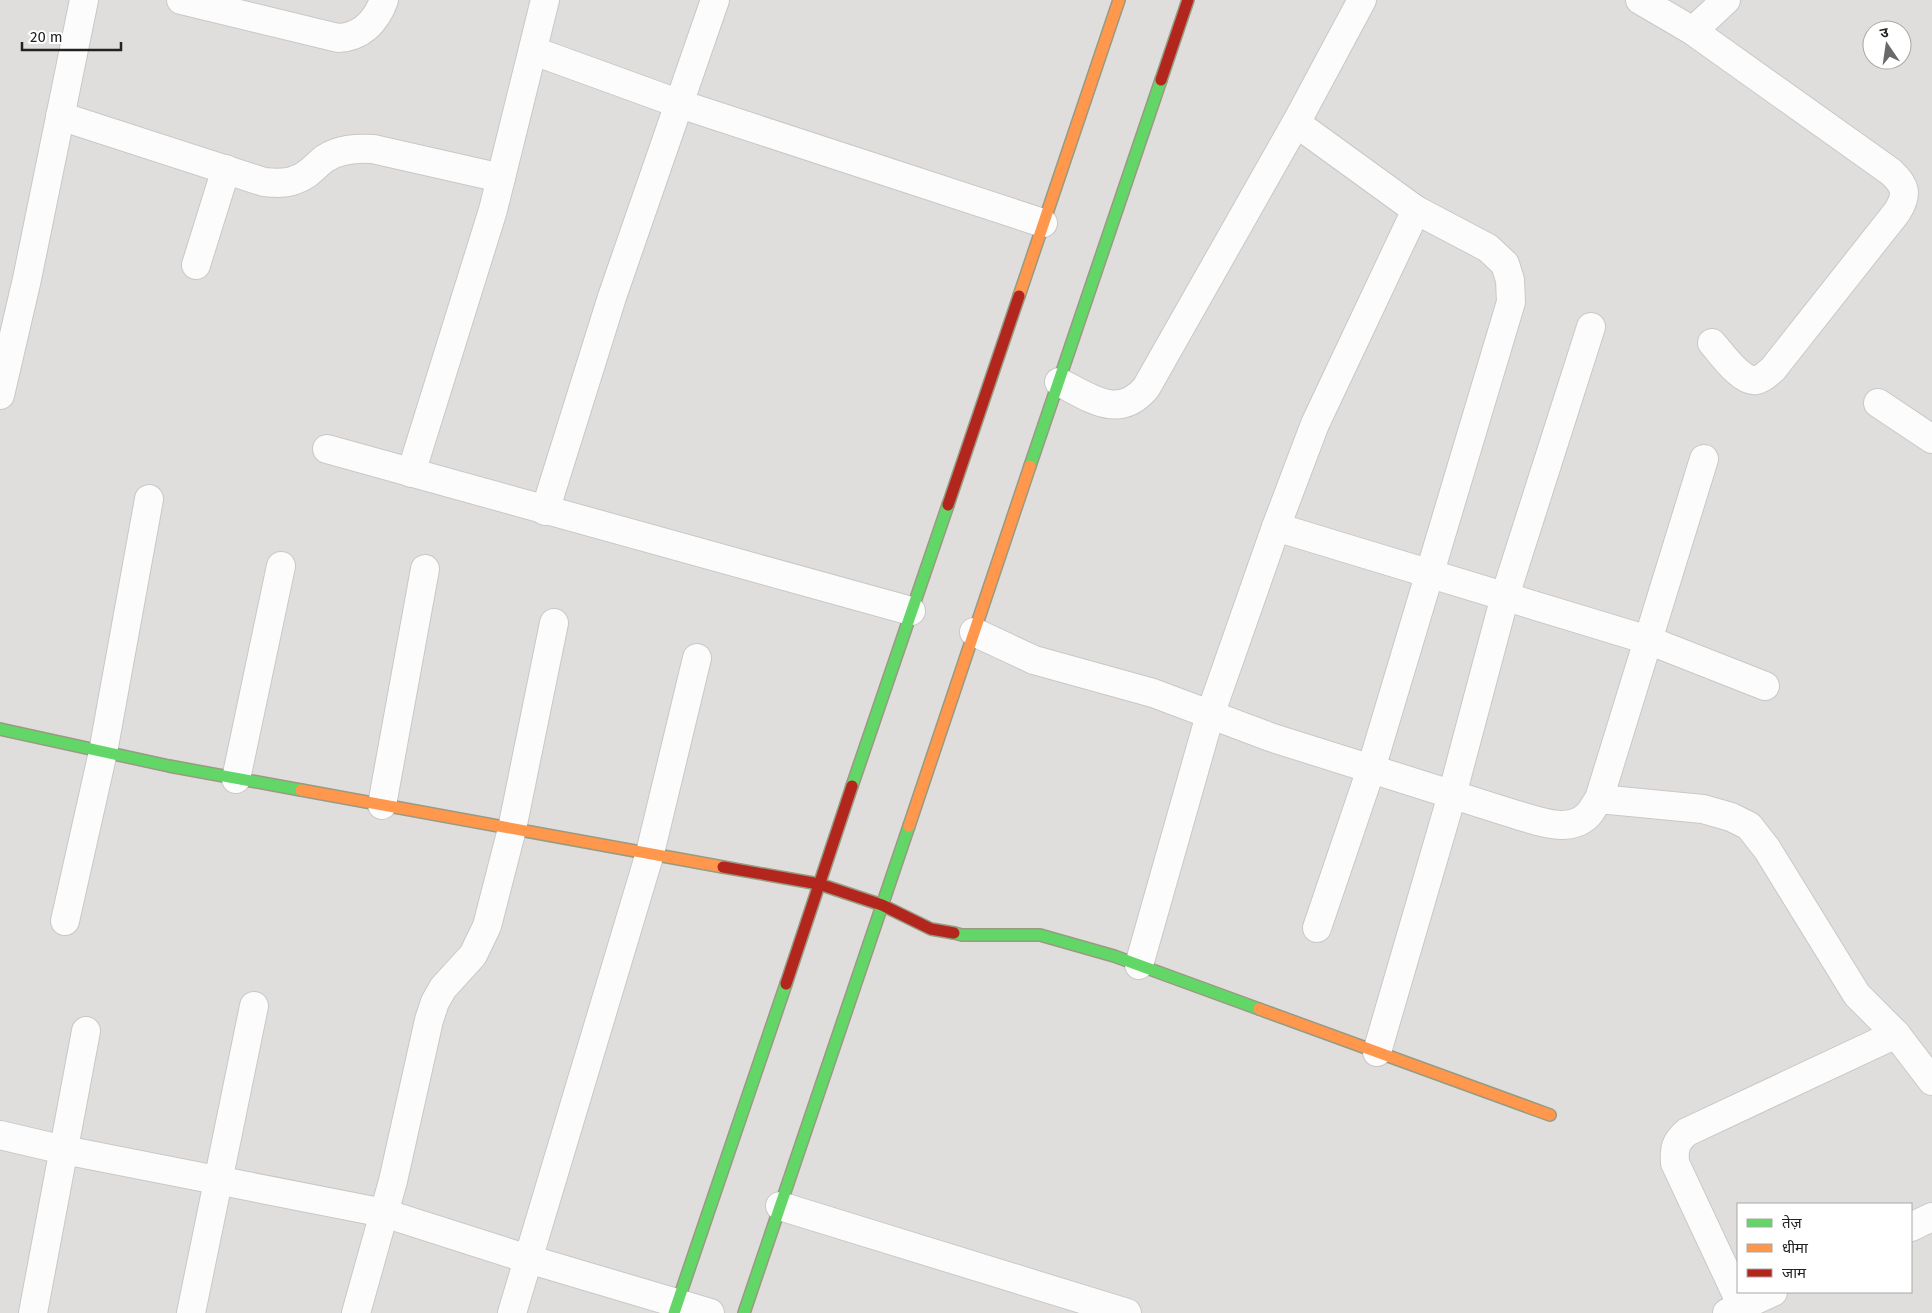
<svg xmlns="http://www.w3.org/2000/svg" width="1932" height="1313" viewBox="0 0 1932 1313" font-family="'Fira Sans','Noto Sans Devanagari',sans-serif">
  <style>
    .residential { fill: #dfdedc; fill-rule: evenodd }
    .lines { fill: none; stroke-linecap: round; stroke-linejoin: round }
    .street-casing { stroke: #c9c8c7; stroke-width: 30 }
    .fast-casing { stroke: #999a82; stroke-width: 14 }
    .slow-casing { stroke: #999a82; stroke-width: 14 }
    .jam-casing { stroke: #999a82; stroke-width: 14 }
    .street { stroke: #fdfcfc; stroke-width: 28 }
    .fast { stroke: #63d668; stroke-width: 11 }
    .slow { stroke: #ff974d; stroke-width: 11 }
    .jam { stroke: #b3261e; stroke-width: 11 }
  </style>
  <rect width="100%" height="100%" fill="#f0eeeb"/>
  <path class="residential" d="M0,0H1932V1313H0ZM1872,30H1902V60H1872ZM1738,1204H1911V1292H1738Z"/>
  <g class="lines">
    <g class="street-casing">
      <g id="street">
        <path d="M181,0L338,38C361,37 376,22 384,0"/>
        <path d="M1640,0L1693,31L1891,172C1906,186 1908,194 1897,212L1773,369C1768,373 1763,379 1756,380C1742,383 1721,353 1712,343"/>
        <polyline points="1693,31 1726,0"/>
        <polyline points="534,51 680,104 1043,223"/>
        <path d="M60,116L264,182C275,183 285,184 295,180C308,176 314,167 324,159C339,149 356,148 373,149L501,178"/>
        <polyline points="1296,123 1416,210 1488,248 1505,264 1510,280 1511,302 1371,769 1317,928"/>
        <polyline points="196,265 226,169"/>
        <path d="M1059,382C1089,397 1118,421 1146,388L1296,123L1362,0"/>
        <polyline points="0,395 27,279 84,0"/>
        <polyline points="1878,403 1932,439"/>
        <polyline points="327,449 911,611"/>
        <polyline points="411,473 493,210 545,0"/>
        <polyline points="545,511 612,297 715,0"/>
        <polyline points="1276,527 1648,640 1765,686"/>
        <path d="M974,632L1034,660L1153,693L1270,737L1517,815C1538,821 1569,834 1588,815C1592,811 1595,804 1599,799L1704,459"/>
        <polyline points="236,779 281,566"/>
        <polyline points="1599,799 1703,809 1731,817 1749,826 1767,849 1857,995 1896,1034 1932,1081"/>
        <polyline points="382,805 425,569"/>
        <polyline points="65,921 103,752 149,499"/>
        <polyline points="1139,965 1210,715 1276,527 1315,424 1416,210"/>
        <polyline points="1377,1052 1452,795 1505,596 1591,327"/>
        <polyline points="0,1135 64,1150 384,1213 528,1259 710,1313"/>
        <polyline points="780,1206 1127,1313"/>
        <polyline points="1911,1227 1932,1217"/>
        <path d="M1742,1306L1675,1163C1674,1149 1675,1142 1687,1132L1896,1034"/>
        <polyline points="33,1313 86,1031"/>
        <polyline points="191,1313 254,1006"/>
        <polyline points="356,1313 393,1181 429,1020 435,1002 443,988 473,955 487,926 512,829 554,623"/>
        <polyline points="512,1313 650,853 697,658"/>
        <polyline points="1727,1313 1773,1292"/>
      </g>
    </g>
    <g class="fast-casing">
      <g id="fast">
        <polyline points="1030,466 1161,80"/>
        <polyline points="0,729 169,766 301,790"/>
        <polyline points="852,786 948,505"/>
        <polyline points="954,933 962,935 1040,935 1114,956 1259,1009"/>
        <polyline points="674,1313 786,984"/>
        <polyline points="744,1313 909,826"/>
      </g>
    </g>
    <g class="slow-casing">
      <g id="slow">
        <polyline points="1019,296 1119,0"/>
        <polyline points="301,790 723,867"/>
        <polyline points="909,826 1030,466"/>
        <polyline points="1259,1009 1550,1115"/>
      </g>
    </g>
    <g class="jam-casing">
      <g id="jam">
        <polyline points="1161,80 1188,0"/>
        <polyline points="948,505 1019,296"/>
        <polyline points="723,867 819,884 882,905 931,929 954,933"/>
        <polyline points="786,984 852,786"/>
      </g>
    </g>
    <use href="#street" class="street"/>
    <use href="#fast" class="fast"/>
    <use href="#slow" class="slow"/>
    <use href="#jam" class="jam"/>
  </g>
  <rect x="1737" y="1203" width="175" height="90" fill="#ffffff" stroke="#a7a7a7"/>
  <rect x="1747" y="1219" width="25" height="8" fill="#63d668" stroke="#a7a7a7"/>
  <text x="1782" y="1228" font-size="15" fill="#222222">तेज़</text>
  <rect x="1747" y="1244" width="25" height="8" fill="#ff974d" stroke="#a7a7a7"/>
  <text x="1782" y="1253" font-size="15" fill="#222222">धीमा</text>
  <rect x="1747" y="1269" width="25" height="8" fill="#b3261e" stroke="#a7a7a7"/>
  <text x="1782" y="1278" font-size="15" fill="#222222">जाम</text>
  <g transform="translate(1887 45) rotate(347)"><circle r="24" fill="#ffffff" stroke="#a7a7a7"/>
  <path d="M0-4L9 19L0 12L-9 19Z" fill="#6a6968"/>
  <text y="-8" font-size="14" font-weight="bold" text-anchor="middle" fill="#222222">उ</text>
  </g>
  <path d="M22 42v8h99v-8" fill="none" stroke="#222222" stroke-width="2.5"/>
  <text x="30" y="42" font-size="15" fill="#222222" stroke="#ffffff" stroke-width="4" paint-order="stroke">20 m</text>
</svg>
